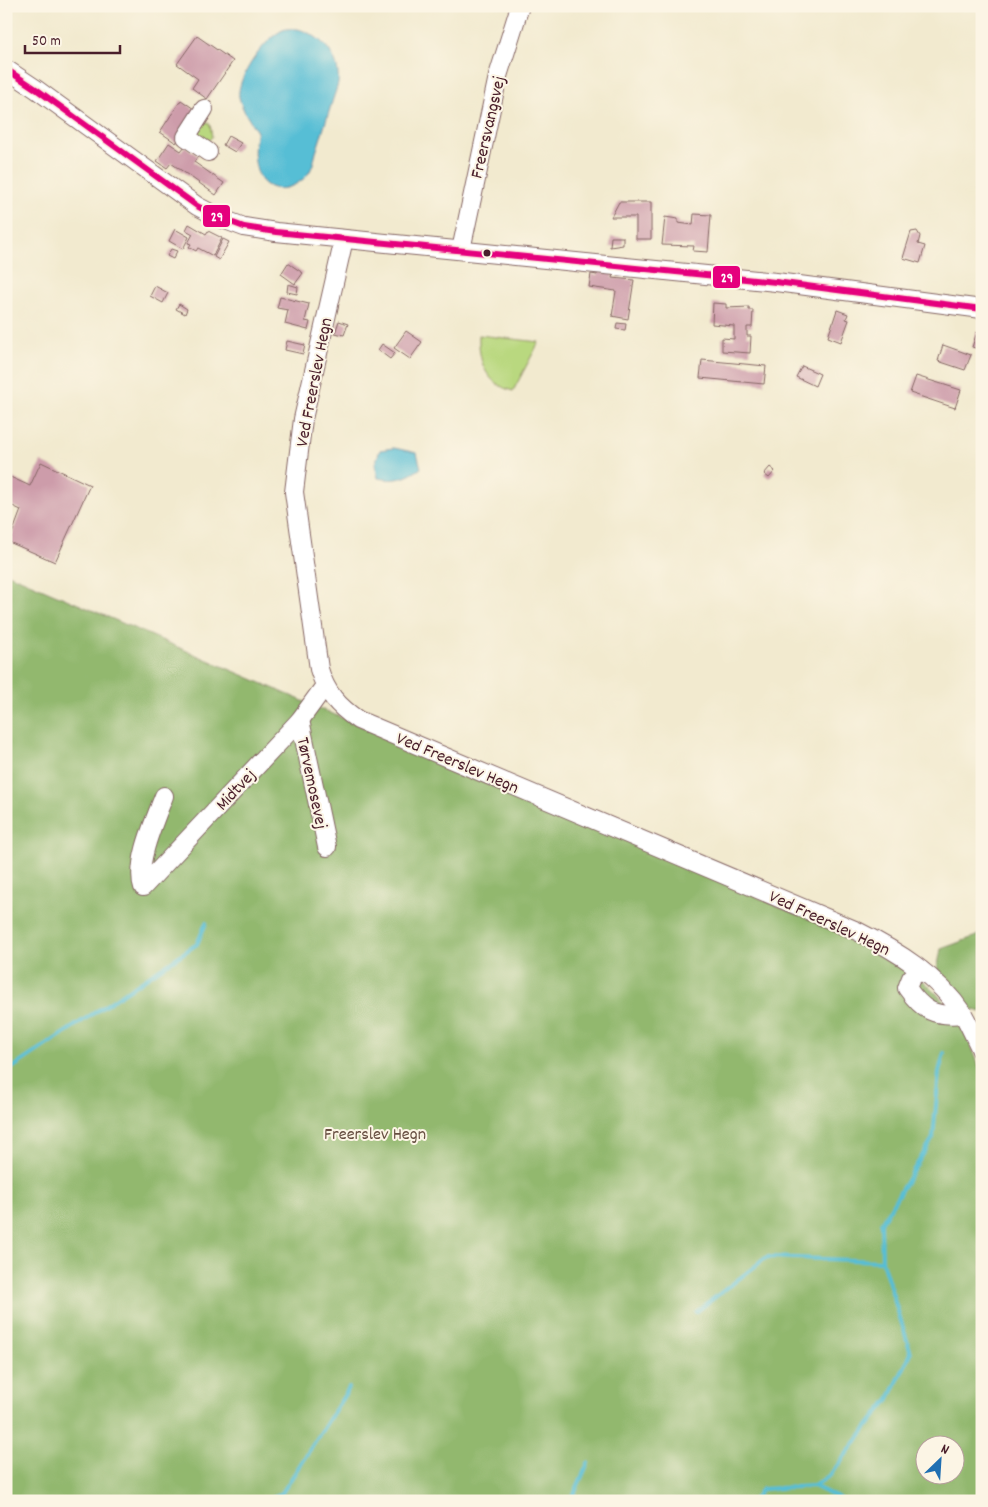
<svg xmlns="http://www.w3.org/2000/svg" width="988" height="1507" viewBox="0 0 988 1507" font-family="Dekko,sans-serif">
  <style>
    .green { fill: #b9d87f; stroke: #827c55 }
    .forest { fill: #92b86e; stroke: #6e6c4c; fill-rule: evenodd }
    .water { fill: #57bed5; stroke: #506e80 }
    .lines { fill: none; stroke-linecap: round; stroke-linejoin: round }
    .stream { stroke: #57bed5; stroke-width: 4 }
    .building { fill: #cd9caa }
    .minor-casing { stroke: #856664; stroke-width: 20 }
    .minor { stroke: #fff; stroke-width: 18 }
    .bus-1-casing { stroke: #fcf5e5; stroke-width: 10 }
    .bus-1 { stroke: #e5007d; stroke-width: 6 }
    .bus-dot { fill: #4a1f2b; stroke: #fcf5e5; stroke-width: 2 }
    .labels { text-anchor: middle; stroke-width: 4; stroke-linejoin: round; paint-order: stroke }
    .street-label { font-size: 18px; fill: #4a1f2b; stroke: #fcf5e5 }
    .park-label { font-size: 18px; fill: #664d40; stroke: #fcf5e5 }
    .line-badge { stroke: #fcf5e5; stroke-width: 2 }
    .badge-label { font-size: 14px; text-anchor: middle; font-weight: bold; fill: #fff }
  </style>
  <rect width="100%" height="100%" fill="#fcf5e5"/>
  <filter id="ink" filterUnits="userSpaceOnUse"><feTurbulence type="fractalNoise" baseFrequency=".02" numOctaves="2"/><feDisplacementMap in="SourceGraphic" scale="10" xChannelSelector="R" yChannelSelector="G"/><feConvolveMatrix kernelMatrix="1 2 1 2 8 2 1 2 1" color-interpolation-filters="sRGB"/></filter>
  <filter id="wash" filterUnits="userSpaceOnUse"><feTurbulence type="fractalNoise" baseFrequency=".0096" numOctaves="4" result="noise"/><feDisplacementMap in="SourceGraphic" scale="20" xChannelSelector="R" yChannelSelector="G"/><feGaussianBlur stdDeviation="1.12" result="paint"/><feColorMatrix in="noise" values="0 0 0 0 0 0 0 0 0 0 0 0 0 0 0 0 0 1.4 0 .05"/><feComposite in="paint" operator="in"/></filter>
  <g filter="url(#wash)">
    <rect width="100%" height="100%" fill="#f2eacf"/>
    <g class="green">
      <polygon points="204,120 210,124 212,137 207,142 201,143 195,131"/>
      <path d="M479,335L539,342L513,391C485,384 478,360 479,335Z"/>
    </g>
    <g class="forest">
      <path d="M6,573L871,946C888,958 907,968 923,981C952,1005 972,1041 982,1076V1501H6ZM926,1444H956V1474H926Z"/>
      <polygon points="982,934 982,1012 973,1010 936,976 941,949"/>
    </g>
    <g class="water">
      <path d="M298,29C323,36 341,58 338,84C331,104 325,125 318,146C315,154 314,164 310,171C300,188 270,198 259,176C253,162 253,146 257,132C250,121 242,110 239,97C236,78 266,37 283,30C287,28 294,29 298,29Z"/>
      <path d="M394,448L417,453L421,468C407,478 395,482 378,478L375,464L380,450Z"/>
    </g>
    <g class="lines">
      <g class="stream">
        <polyline points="6,1072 197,944 206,923"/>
        <polyline points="696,1312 767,1257 882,1261"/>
        <polyline points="814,1486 844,1501"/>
        <polyline points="15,1500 17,1501"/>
        <polyline points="263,1501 282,1493 349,1388"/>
        <polyline points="571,1501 588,1463"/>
        <polyline points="753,1501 762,1489 814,1486 830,1475 889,1399 911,1353 882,1261 881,1223 933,1138 939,1072 944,1053"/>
      </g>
    </g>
    <g id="blocks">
      <g class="building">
        <polygon points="197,36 233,61 207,99 192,88 198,79 177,64"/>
        <polygon points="181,100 197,111 176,143 160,132"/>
        <polygon points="228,136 241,143 235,152 223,145"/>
        <polygon points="169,143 181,151 185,146 198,156 194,162 224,183 216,195 171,163 167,168 157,161"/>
        <polygon points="619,202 651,202 651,239 636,239 636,217 611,217"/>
        <polygon points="694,214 711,215 708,252 693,251 694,246 662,245 665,217 678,219 678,223 693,225"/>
        <polygon points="189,224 206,234 208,231 222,238 213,256 198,248 196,251 189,247 191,244 188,243 193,234 186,230"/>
        <polygon points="175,229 189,237 183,249 169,241"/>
        <polygon points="917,231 920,236 918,244 925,246 920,263 903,258 911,232"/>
        <polygon points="611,237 623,237 623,245 610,247"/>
        <polygon points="223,239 229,242 219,260 214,257"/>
        <polygon points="171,249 177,251 173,259 167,256"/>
        <polygon points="288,263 303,273 295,284 281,274"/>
        <polygon points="598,272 613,274 612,278 634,280 628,319 612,316 616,291 589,287 591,274 597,275"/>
        <polygon points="288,284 298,287 297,294 287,292"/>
        <polygon points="155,286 168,293 163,303 150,296"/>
        <polygon points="280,297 309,304 305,321 310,322 308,330 285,324 288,310 277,308"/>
        <polygon points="713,303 726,304 726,308 749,307 749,310 753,310 752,327 747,327 747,336 751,336 750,353 722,351 722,338 734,339 734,326 712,324"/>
        <polygon points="179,304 187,309 185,314 176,309"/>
        <polygon points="837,310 848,314 846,319 849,320 841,342 828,337"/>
        <polygon points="339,321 348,324 344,335 335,333"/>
        <polygon points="617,323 626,324 625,330 616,329"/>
        <polygon points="406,331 422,342 410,359 394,348"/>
        <polygon points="977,332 982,333 982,350 972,347"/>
        <polygon points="287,341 305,345 303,354 285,350"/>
        <polygon points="382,344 395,353 390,359 378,350"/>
        <polygon points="943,345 971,355 965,370 938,361"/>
        <polygon points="702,360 766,366 764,384 700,378"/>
        <polygon points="802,366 820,374 815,386 796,377"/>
        <polygon points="916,376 961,390 955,408 910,393"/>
        <polygon points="41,462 90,485 55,562 9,542 21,510 6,503 6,475 30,486"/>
        <polygon points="770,467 775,471 769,478 764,474"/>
      </g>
    </g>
  </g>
  <g filter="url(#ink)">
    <use href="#blocks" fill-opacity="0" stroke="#856664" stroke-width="1"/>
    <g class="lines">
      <g class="minor-casing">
        <g id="minor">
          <polyline points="6,69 36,89 197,206 220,218 244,227 276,232 776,282 982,309"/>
          <polyline points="204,109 186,137 208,152"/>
          <path d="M344,239L303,419L294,492L319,669C326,693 338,706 358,720L857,931C897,951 938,976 963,1014C970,1026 976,1040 982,1052"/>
          <polyline points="461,250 498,76 520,6"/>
          <polyline points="300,720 327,847"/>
          <path d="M164,796C155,820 135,863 143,887L300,720L324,687"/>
          <path d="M921,970L911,978L907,988C923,1011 934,1017 963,1014"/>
        </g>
      </g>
      <use href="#minor" class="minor"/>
      <g class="bus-1-casing">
        <polyline id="bus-1" points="6,69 36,89 197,206 220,218 244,227 276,232 776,282 982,309"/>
      </g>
      <use href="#bus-1" class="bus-1"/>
    </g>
  </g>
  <circle class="bus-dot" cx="487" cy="253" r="4.5"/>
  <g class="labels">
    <g class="street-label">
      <text transform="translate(487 127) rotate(-77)" y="6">Freersvangsvej</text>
      <text transform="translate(313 382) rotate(-79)" y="6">Ved Freerslev Hegn</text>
      <text transform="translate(458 762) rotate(23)" y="6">Ved Freerslev Hegn</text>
      <text transform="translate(313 783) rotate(78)" y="6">Tørvemosevej</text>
      <text transform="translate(235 789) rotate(-47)" y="6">Midtvej</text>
      <text transform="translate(830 922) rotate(25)" y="6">Ved Freerslev Hegn</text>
    </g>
    <g class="park-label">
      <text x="375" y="1139">Freerslev Hegn</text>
    </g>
  </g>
  <g class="line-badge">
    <rect x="202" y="204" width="29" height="24" rx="5" fill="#e5007d"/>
    <rect x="712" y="265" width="29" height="24" rx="5" fill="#e5007d"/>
  </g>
  <g class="badge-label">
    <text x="217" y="221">29</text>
    <text x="727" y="282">29</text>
  </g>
  <rect width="988" height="1507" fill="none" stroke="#fcf5e5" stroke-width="25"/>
  <g transform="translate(940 1460) rotate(25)"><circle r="24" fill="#fcf5e5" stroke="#b59f9b"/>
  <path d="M0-4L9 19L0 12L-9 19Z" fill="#1f6fb2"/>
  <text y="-8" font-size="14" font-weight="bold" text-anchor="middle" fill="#4a1f2b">N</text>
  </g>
  <path d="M25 45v8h95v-8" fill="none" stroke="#4a1f2b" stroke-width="2.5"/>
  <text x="32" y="45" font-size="15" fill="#4a1f2b" stroke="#fcf5e5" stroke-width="4" paint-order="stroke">50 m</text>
</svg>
